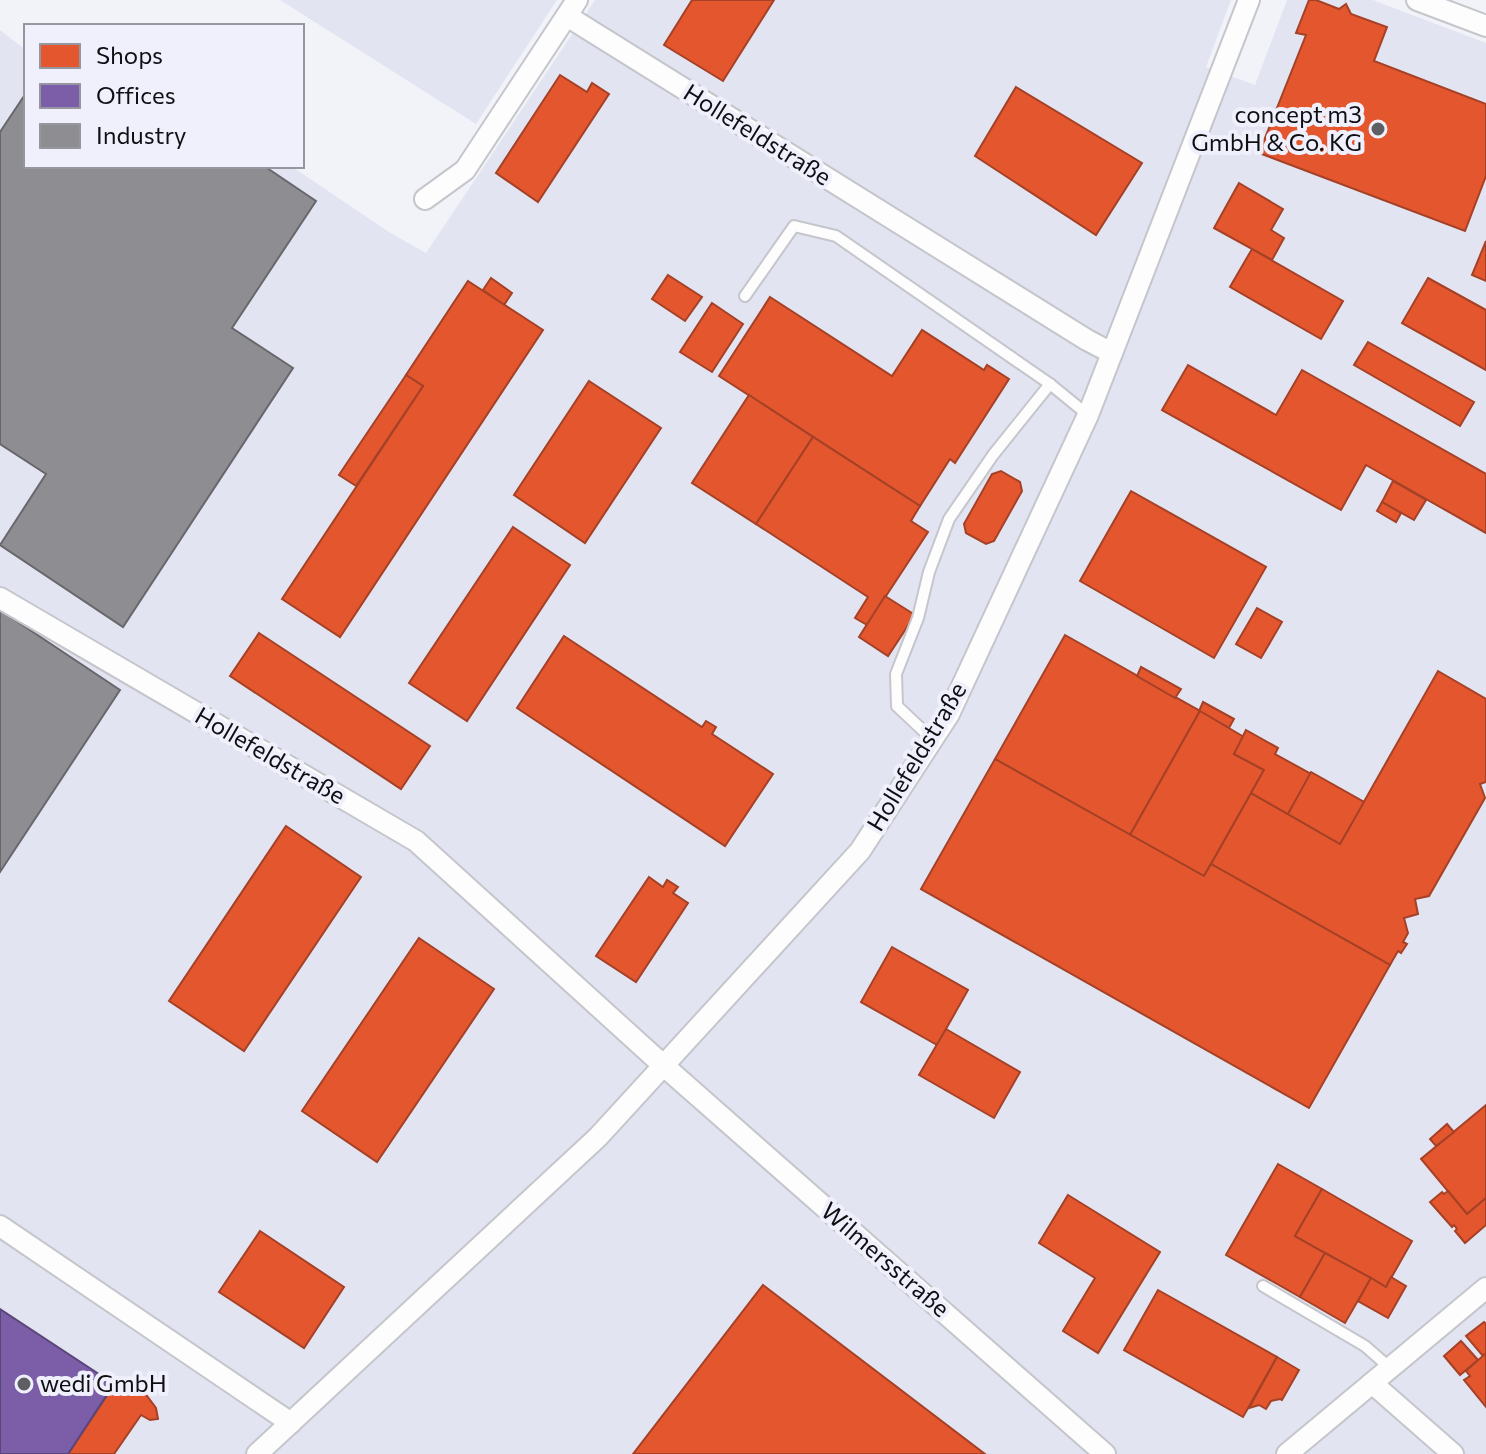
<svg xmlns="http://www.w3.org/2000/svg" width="1486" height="1454" viewBox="0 0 1486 1454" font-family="Commissioner,sans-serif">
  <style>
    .built { fill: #e3e4f2 }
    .shops { fill: #e4572e; stroke: #a44126; stroke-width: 2 }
    .offices { fill: #7b5ea7; stroke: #5b467b; stroke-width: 2 }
    .industry { fill: #8d8d92; stroke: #67676c; stroke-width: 2 }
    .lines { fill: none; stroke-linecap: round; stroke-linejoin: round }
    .service-casing { stroke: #c5c6cb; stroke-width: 14 }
    .minor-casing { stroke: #c5c6cb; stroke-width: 24 }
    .service { stroke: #fdfdfe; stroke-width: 10 }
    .minor { stroke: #fdfdfe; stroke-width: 20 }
    .poi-dot { fill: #5e5f64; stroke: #eff0fc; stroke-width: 3 }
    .labels { text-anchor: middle; stroke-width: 8; stroke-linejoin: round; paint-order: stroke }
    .poi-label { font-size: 24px; fill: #0f0f13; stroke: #eff0fc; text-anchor: end }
    .street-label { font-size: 24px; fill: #0f0f13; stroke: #eff0fc }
  </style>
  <rect width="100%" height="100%" fill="#f2f3f9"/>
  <g class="built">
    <polygon points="280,0 557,0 476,124"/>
    <polygon points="595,0 1231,0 1206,67 1255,85 1287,0 1373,0 1486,43 1486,1454 0,1454 0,30 26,50 26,166 291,166 389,232 426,253"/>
  </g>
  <g class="shops">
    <polygon points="692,0 774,0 723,81 664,45"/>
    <polygon points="1309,0 1316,0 1339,9 1346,4 1351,14 1387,27 1374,61 1486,104 1486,176 1465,231 1259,153 1306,35 1296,33"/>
    <polygon points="560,75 587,92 592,83 609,94 538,202 496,173"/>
    <polygon points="1016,87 1142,163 1096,235 975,156"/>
    <polygon points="1239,183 1283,209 1271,230 1284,238 1272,260 1214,228"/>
    <polygon points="1486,241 1486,281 1472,275"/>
    <polygon points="1252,249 1343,301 1321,339 1230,287"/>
    <polygon points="668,275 702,297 685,321 652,299"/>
    <polygon points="491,278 512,293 504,305 483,290"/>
    <polygon points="1428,278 1486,310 1486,370 1402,323"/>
    <polygon points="468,281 543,330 340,637 282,599 423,386 406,375"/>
    <polygon points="770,297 892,376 922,330 984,370 987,365 1009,379 955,463 950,459 920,506 719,376"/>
    <polygon points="712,303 743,324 712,372 680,352"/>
    <polygon points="1368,342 1474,402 1460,426 1354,365"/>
    <polygon points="1188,365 1276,415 1302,370 1486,474 1486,533 1366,465 1341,510 1162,410"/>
    <polygon points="406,375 423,386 356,486 339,475"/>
    <polygon points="589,381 661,428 585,543 514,495"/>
    <polygon points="749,395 813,437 756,524 692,483"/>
    <polygon points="813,437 920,506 911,521 928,532 867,625 855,618 868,597 756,524"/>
    <polygon points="1001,471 1020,482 1022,491 994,541 986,544 966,533 964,524 992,474"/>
    <polygon points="1393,481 1426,500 1414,520 1382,502"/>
    <polygon points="1131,491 1266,567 1214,658 1080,581"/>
    <polygon points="1382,502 1401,513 1396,522 1377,511"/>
    <polygon points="513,527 570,565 467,721 409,683"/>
    <polygon points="885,596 915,615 888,656 859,637"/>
    <polygon points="1257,608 1282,622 1261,658 1236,644"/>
    <polygon points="259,633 430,746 401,789 230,676"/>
    <polygon points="1065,635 1200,711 1130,835 995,759"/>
    <polygon points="564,636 702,727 706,721 716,727 712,734 773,774 725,846 517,708"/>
    <polygon points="1141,667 1181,689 1175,698 1137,676"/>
    <polygon points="1438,671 1486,699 1486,782 1480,784 1485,798 1429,896 1415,899 1418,914 1404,918 1408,933 1403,942 1407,944 1401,953 1398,951 1390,965 1211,864 1251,793 1340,844"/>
    <polygon points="1203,702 1234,719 1229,728 1199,711"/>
    <polygon points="1200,711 1244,737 1234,754 1264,770 1204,876 1130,835"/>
    <polygon points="1246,730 1278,748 1275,754 1311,774 1288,814 1251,793 1264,770 1234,754"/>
    <polygon points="995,759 1204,876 1211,864 1390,965 1309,1108 921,889"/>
    <polygon points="1311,772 1364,802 1340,844 1288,814"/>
    <polygon points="286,826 361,877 244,1051 169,1001"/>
    <polygon points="649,877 663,887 667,880 678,887 673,893 688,903 636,982 596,956"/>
    <polygon points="419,938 494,989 377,1162 302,1111"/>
    <polygon points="892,947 968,990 937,1045 861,1002"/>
    <polygon points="946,1029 1020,1072 994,1118 919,1075"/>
    <polygon points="1486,1105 1486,1198 1467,1214 1421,1159"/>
    <polygon points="1447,1124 1454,1132 1436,1146 1430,1139"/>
    <polygon points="1278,1164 1322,1189 1295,1236 1325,1253 1300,1297 1226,1255"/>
    <polygon points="1322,1189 1412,1241 1386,1287 1295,1236"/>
    <polygon points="1448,1191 1467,1214 1486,1198 1486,1225 1465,1243 1455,1231 1457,1229 1454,1225 1452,1227 1430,1202 1442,1192 1444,1194"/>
    <polygon points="1068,1195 1160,1252 1098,1353 1063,1331 1095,1278 1039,1243"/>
    <polygon points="260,1231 344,1287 304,1348 219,1292"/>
    <polygon points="1325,1253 1371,1278 1345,1323 1300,1297"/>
    <polygon points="1391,1277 1406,1286 1388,1318 1358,1301 1371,1278 1386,1287"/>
    <polygon points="763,1285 985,1454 633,1454"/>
    <polygon points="1158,1290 1277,1357 1243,1417 1124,1350"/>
    <polygon points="1484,1322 1486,1324 1486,1353 1483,1356 1466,1336"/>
    <polygon points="1461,1341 1478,1360 1460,1375 1444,1356"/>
    <polygon points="1486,1353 1486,1407 1464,1380 1470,1376 1466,1371"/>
    <polygon points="1277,1357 1299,1370 1282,1400 1280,1399 1271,1401 1266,1409 1259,1405 1249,1408"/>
    <polygon points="116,1382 120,1386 121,1383 127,1382 144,1392 156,1408 158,1419 150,1420 141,1415 114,1454 68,1454"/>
  </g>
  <polygon class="offices" points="0,1309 114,1384 68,1454 0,1454"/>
  <g class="industry">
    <polygon points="26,93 26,166 264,166 316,201 232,328 293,368 123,627 0,545 46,474 0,444 0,132"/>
    <polygon points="0,610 120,690 0,872"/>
  </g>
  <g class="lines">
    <g class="service-casing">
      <g id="service">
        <polyline points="745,296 794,226 836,236 1050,384 1088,415"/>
        <polyline points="932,739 897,706 896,674 918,618 929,572 949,519 993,455 1050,384"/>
        <polyline points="1263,1286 1365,1346 1390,1368"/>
      </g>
    </g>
    <g class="minor-casing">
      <g id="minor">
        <polyline points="1417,0 1486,26"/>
        <polyline points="567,16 1087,340 1112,353"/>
        <polyline points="425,199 465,170 577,0"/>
        <polyline points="0,598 416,841 664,1066 1105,1454"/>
        <polyline points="0,1226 291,1423"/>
        <polyline points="1372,1383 1453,1454"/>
        <polyline points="257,1454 598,1137 860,851 949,714 1088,415 1249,0"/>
        <polyline points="1287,1454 1486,1288"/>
      </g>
    </g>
    <use href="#service" class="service"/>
    <use href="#minor" class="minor"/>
  </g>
  <g class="poi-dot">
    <circle cx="1378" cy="129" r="8"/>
    <circle cx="24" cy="1384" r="8"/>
  </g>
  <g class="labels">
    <g class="poi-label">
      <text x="1362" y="123">concept m3<tspan x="1362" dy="28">GmbH &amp; Co. KG</tspan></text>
      <text x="40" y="1392" text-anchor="start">wedi GmbH</text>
    </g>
    <g class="street-label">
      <text transform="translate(757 135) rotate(32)" y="8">Hollefeldstraße</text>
      <text transform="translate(270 756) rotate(30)" y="8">Hollefeldstraße</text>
      <text transform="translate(917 757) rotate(-59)" y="8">Hollefeldstraße</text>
      <text transform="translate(885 1260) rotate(41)" y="8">Wilmersstraße</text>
    </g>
  </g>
  <rect x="24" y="24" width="280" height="144" fill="#eff0fc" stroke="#95969f" stroke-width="2"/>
  <rect x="40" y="44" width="40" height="24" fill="#e4572e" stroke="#95969f" stroke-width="2"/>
  <text x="96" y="64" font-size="24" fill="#0f0f13">Shops</text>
  <rect x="40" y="84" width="40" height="24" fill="#7b5ea7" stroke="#95969f" stroke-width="2"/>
  <text x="96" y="104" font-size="24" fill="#0f0f13">Offices</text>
  <rect x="40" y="124" width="40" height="24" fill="#8d8d92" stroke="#95969f" stroke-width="2"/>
  <text x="96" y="144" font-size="24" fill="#0f0f13">Industry</text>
</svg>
